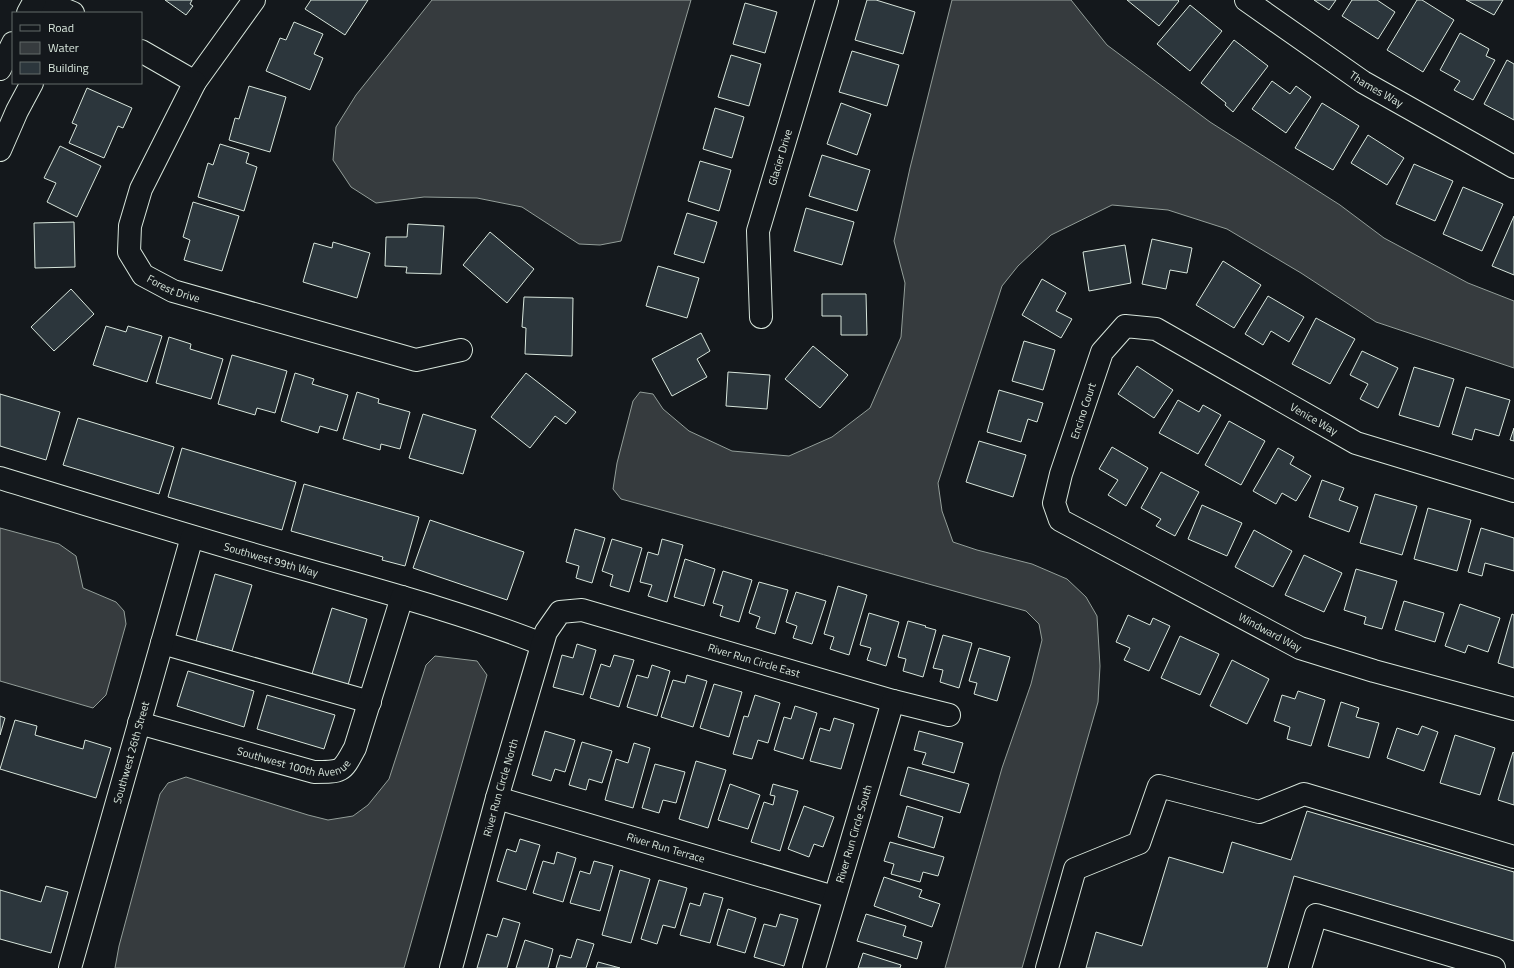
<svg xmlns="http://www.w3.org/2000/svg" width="1514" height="968" viewBox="0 0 1514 968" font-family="'Titillium Web',sans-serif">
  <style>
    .water { fill: #363b3e; stroke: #939e99 }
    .building { fill: #2c363c; stroke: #d8e6dc }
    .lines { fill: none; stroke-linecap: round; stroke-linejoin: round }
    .minor-casing { stroke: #d8e6dc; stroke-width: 24 }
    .minor { stroke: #14181c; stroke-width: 22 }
    .labels { text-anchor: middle; stroke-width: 3; stroke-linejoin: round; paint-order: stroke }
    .street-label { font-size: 11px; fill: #d8e6dc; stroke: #14181c }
  </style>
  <rect width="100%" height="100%" fill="#14181c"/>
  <g class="water">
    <polygon points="432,0 691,0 621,241 600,245 579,244 522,207 477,198 424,197 376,203 351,187 333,160 336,127 356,95"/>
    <path d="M952,0H1071L1107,45L1210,122L1340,205L1384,238L1468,283L1514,301V368L1376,322L1301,273L1227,229L1168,210L1112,205L1051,235L1018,266L1002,286L938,483L942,511L953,542L977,550L1032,564L1067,579L1086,597L1097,616L1100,666L1098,702L1022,968H945L1002,768L1031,684L1042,640L1039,624L1026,611C891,574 756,535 621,499L613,489L617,463L633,401L640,392L653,394L663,409L689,431L732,451L789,456L832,437L870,408L901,337L905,283L894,241L910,168Z"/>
    <polygon points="0,528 59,544 76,556 83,588 116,602 124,611 126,624 106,695 93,708 0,681"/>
    <polygon points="435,656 477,661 487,675 404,968 115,968 119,946 160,794 168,783 186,777 308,815 328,820 353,816 368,805 389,779 426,665"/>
  </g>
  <g class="building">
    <polygon points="165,0 192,0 190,4 193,6 186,15"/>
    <polygon points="311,0 368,0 345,35 305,9"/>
    <polygon points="867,0 876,0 915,12 903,54 855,40"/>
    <polygon points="1127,0 1178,0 1179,1 1159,26"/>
    <polygon points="1314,0 1336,0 1329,10"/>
    <polygon points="1352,0 1377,0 1395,12 1378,39 1342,16"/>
    <polygon points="1417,0 1422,0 1454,20 1423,72 1387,50"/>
    <polygon points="1466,0 1503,0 1494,15"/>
    <polygon points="745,3 777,12 765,53 733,44"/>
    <polygon points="1190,5 1222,31 1190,71 1157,44"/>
    <polygon points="294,22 323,34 314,54 323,58 310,90 266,71 280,38 286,40"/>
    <polygon points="1460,33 1489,49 1486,56 1495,60 1473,100 1454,90 1460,81 1440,70"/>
    <polygon points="1234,40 1268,66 1233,112 1225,105 1226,103 1201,83"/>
    <polygon points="852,51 899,65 887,106 839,92"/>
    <polygon points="731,55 761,64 749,106 718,97"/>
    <polygon points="1507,60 1514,64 1514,120 1484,104"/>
    <polygon points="1272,81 1290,94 1296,86 1311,97 1286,133 1252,109"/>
    <polygon points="249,86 286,97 270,152 229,140 235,118 239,119"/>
    <polygon points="87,88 132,108 123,128 118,126 104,158 69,143 77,125 72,123"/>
    <polygon points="841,103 871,114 857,155 827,144"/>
    <polygon points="1322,103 1359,126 1333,170 1295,148"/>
    <polygon points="715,108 744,117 732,158 703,149"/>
    <polygon points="1368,135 1404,158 1387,185 1351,163"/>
    <polygon points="220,144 249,153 246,163 257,167 244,211 198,197 208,163 213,165"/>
    <polygon points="60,146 101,166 77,217 47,202 56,183 44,178"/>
    <polygon points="822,155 870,170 857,211 809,196"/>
    <polygon points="700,161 731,170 719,211 688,201"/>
    <polygon points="1414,164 1453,181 1435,221 1396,204"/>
    <polygon points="1463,187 1503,204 1482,251 1443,234"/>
    <polygon points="193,202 239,216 222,271 184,260 190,240 183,237"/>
    <polygon points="806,208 854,222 842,265 794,251"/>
    <polygon points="687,213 717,222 704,263 674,254"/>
    <polygon points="1514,216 1514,275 1492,266"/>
    <polygon points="74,222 75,267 35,268 34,223"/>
    <polygon points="408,224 444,226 441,274 406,273 407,267 385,266 386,237 407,237"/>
    <polygon points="490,232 534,269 507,303 463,265"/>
    <polygon points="1152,239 1192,248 1187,273 1170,270 1166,289 1142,284"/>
    <polygon points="333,242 370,253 357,298 303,282 314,243 332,248"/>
    <polygon points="1125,245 1131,283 1089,291 1083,252"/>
    <polygon points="1223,261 1261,285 1234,328 1196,305"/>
    <polygon points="658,266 699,278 687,318 646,306"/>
    <polygon points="1042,279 1066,293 1056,311 1072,319 1061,338 1022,315"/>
    <polygon points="71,289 94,314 54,351 31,327"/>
    <polygon points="822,294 866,294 867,335 841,335 841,316 822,316"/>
    <polygon points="1268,296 1304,317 1289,342 1271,331 1263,345 1245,334"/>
    <polygon points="524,297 573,298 572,356 525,354 526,328 522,327"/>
    <polygon points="1316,318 1355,339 1330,384 1292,364"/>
    <polygon points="106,326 126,332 128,326 162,336 147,382 93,365"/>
    <polygon points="701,333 710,351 697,359 707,377 672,396 652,359"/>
    <polygon points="169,337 191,344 190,349 223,359 211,399 156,383"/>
    <polygon points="1024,341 1055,350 1043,390 1012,381"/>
    <polygon points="813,346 848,375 820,408 785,379"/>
    <polygon points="1362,351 1398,368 1378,408 1360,399 1368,384 1350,375"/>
    <polygon points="232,355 287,371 275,413 257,408 255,415 218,404"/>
    <polygon points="1137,366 1173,390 1154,418 1118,394"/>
    <polygon points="1414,367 1454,379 1439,427 1399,415"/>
    <polygon points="728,372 770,375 767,409 726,406"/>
    <polygon points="295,373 314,379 312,384 348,395 337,431 320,426 318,433 281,421"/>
    <polygon points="526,373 576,412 566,424 555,416 530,448 491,417"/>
    <polygon points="1466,387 1510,400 1499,436 1475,429 1472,440 1452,434"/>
    <polygon points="999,390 1043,403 1037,422 1028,419 1021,442 987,432"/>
    <polygon points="357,392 379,399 378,403 410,412 400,449 381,444 380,450 343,439"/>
    <polygon points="0,394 60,412 46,460 0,446"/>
    <polygon points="1178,400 1199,412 1203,405 1221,415 1198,454 1159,433"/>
    <polygon points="423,414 476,430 463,474 409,458"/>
    <polygon points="78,418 174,447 159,494 63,465"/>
    <polygon points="1229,421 1265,441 1241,485 1205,465"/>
    <polygon points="1514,428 1514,441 1510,440"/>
    <polygon points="979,441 1026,455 1013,497 966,482"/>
    <polygon points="1112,447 1148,468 1126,506 1108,495 1118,480 1099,469"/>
    <polygon points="182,448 296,482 282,530 168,497"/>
    <polygon points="1278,448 1294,457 1290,464 1311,476 1296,501 1282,493 1276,504 1253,491"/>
    <polygon points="1161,472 1199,492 1175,536 1156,526 1161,519 1141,508"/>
    <polygon points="1322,480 1344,488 1339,500 1358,507 1349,532 1309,517"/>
    <polygon points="304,484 419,517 405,566 382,560 383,557 291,531"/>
    <polygon points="1375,494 1417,506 1402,555 1360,543"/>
    <polygon points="1202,505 1242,523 1227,556 1188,539"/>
    <polygon points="1428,508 1471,520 1457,571 1414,559"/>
    <polygon points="430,520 524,552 507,600 413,568"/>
    <polygon points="1481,528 1514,538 1514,571 1485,563 1482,576 1468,572"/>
    <polygon points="575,529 605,538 592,583 576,578 579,566 566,562"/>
    <polygon points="1254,530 1292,551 1273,587 1235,567"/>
    <polygon points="612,539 642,548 629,592 610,586 613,575 602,571"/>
    <polygon points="662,539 683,545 667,602 648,596 652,585 640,582 648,552 658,555"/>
    <polygon points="1304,555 1342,573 1324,612 1285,595"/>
    <polygon points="685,559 715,569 704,606 674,597"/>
    <polygon points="1356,569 1397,581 1382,629 1364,624 1366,617 1344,610"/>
    <polygon points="723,571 752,580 739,622 720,616 723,606 713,603"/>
    <polygon points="215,574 252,585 232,651 196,641"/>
    <polygon points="759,582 788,590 775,634 756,628 760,617 749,613"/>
    <polygon points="838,586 867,595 849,655 830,649 834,637 824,634"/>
    <polygon points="796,592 826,601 812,644 793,638 797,626 786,622"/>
    <polygon points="1404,601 1444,613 1435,642 1395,630"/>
    <polygon points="1460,604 1500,618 1488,652 1468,645 1465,653 1445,646"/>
    <polygon points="332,608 367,619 348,685 312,674"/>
    <polygon points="869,613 899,622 886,666 867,660 871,648 860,645"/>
    <polygon points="1512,614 1514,615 1514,668 1498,663"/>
    <polygon points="1128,615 1150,625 1153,618 1170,626 1149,671 1124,660 1130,648 1116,642"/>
    <polygon points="908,621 926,626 925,627 936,630 923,677 903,671 906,659 898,657"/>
    <polygon points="943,635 972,643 959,688 940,682 943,670 933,668"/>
    <polygon points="1180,636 1219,654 1200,695 1161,678"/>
    <polygon points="577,644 596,650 583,695 553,687 562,655 573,658"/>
    <polygon points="979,648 1010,657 997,701 974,694 977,683 969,681"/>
    <polygon points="614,655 634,660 619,707 590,698 601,664 610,667"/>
    <polygon points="1232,660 1269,679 1247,724 1210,706"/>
    <polygon points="652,665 670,671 657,716 627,707 637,675 648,678"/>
    <polygon points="188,671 254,691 244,727 177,706"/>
    <polygon points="687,675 707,681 693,727 661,717 673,680 685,683"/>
    <polygon points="714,684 742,692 729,737 700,728"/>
    <polygon points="1298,691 1325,700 1311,746 1287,739 1290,727 1274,721 1282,695 1295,699"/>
    <polygon points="267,695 335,715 324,749 257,729"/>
    <polygon points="755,695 780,703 768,743 758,740 752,759 733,754 744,716 748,717"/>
    <polygon points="1341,702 1359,708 1356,717 1379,723 1369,758 1328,746"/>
    <polygon points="795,706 817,713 803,759 774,750 784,717 791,719"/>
    <polygon points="0,716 5,718 0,735"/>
    <polygon points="834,718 854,724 841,769 810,761 820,728 830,731"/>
    <polygon points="15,720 37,726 35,735 83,749 85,740 111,748 96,798 0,769"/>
    <polygon points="1422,726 1438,732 1424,771 1387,758 1397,728 1418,735"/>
    <polygon points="545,731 575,740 565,772 555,769 551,781 532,775"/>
    <polygon points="919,731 963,743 954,773 922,764 926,753 914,750"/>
    <polygon points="1455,735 1495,748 1480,795 1440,783"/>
    <polygon points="582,742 612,751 602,783 589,779 586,790 569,785"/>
    <polygon points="634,743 650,748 633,808 605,800 616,759 628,763"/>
    <polygon points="1513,752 1514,753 1514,805 1498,800"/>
    <polygon points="696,761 726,770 708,828 679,819"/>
    <polygon points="655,764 685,772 676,803 663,800 659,813 642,808"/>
    <polygon points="908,767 969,784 960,813 900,795"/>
    <polygon points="730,784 760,795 748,829 718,820"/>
    <polygon points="773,784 798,791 780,851 751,842 764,802 773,805 775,796 770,795"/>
    <polygon points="804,806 834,817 823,847 814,844 809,857 788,849"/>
    <polygon points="907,806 943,817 934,848 898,837"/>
    <polygon points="1307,811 1514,872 1514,941 1294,876 1267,968 1086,968 1096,932 1142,946 1169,857 1223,873 1232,842 1291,860"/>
    <polygon points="520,839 540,845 526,890 497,881 507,849 516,852"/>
    <polygon points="890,842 944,857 938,876 923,872 920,882 891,874 894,864 884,861"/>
    <polygon points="557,852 576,858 563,902 533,893 543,861 554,864"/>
    <polygon points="594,861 613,866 600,911 570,903 580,871 590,874"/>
    <polygon points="620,870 650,879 631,943 602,935"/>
    <polygon points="884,877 922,890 919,897 940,904 932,927 874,906"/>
    <polygon points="659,880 687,888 675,928 663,925 657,944 641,939"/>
    <polygon points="46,886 68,892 51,953 0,939 0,890 41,902"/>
    <polygon points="704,893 723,898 710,943 680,935 690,903 700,906"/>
    <polygon points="728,909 756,918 745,953 717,945"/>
    <polygon points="780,914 798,919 784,966 754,957 764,924 776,927"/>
    <polygon points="866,914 906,926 903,936 922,942 917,959 857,941"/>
    <polygon points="503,918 520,923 507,968 477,968 487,934 497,937"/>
    <polygon points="577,939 594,944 586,968 556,968 560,955 571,958"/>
    <polygon points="525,940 553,949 548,968 516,968"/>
    <polygon points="863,953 901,965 900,968 858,968"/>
    <polygon points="598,962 620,968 596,968"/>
  </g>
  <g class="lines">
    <g class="minor-casing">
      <g id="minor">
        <polyline points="41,0 73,13"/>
        <path id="s1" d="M254,0L195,82L141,189L130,226L129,252L143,275L173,291L416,360L461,350"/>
        <path id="s2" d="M1246,0L1363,82L1514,167"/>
        <polyline points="28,13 35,0"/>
        <polyline points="141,51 195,82"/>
        <polyline points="0,69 13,43"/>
        <polyline points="0,150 17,111 32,83"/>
        <path id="s3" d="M761,317L758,231L827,0"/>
        <path id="s4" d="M0,478C98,508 195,538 293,566C377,590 461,612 542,644"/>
        <path id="s5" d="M1514,491L1356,443L1156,329L1125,326L1102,352L1061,474L1054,503L1060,520L1300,648L1374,671L1514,709"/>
        <polyline points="162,643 370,702"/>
        <path id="s6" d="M139,723L314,772C343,772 342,772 355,748L402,597"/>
        <path id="s7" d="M497,798L834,897"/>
        <path id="s8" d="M70,968L192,537"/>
        <path id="s9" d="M451,968L497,798L546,632L560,612L582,610L893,701L949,715"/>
        <path id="s10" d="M814,968L893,701"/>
        <polyline points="1047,968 1075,869 1139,843 1159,786 1259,812 1304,794 1514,857"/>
        <polyline points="1300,968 1316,915 1494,968"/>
      </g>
    </g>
    <use href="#minor" class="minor"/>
  </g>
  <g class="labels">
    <g class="street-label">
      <text dy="4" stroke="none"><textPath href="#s2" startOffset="158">Thames Way</textPath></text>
      <text dy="4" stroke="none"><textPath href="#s3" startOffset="163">Glacier Drive</textPath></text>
      <text dy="4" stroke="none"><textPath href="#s1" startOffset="346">Forest Drive</textPath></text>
      <text transform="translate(1083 411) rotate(-72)" y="4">Encino Court</text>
      <text transform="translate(1314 419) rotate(30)" y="4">Venice Way</text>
      <text dy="4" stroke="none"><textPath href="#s4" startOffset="283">Southwest 99th Way</textPath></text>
      <text dy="4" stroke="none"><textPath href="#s5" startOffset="876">Windward Way</textPath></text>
      <text dy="4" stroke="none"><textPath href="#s9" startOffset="575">River Run Circle East</textPath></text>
      <text dy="4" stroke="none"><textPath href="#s8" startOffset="224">Southwest 26th Street</textPath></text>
      <text dy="4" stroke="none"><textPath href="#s6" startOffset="161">Southwest 100th Avenue</textPath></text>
      <text dy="4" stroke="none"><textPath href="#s9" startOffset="187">River Run Circle North</textPath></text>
      <text dy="4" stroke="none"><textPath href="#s10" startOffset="140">River Run Circle South</textPath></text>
      <text dy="4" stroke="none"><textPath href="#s7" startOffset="176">River Run Terrace</textPath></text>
    </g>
  </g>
  <rect x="12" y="12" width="130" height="72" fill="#14181c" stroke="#626a69"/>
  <rect x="20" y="25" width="20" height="6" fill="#14181c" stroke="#626a69"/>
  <text x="48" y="32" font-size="12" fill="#d8e6dc">Road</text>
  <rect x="20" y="42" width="20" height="12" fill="#363b3e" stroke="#626a69"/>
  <text x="48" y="52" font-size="12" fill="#d8e6dc">Water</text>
  <rect x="20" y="62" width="20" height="12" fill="#2c363c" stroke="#626a69"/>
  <text x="48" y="72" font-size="12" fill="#d8e6dc">Building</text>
</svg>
